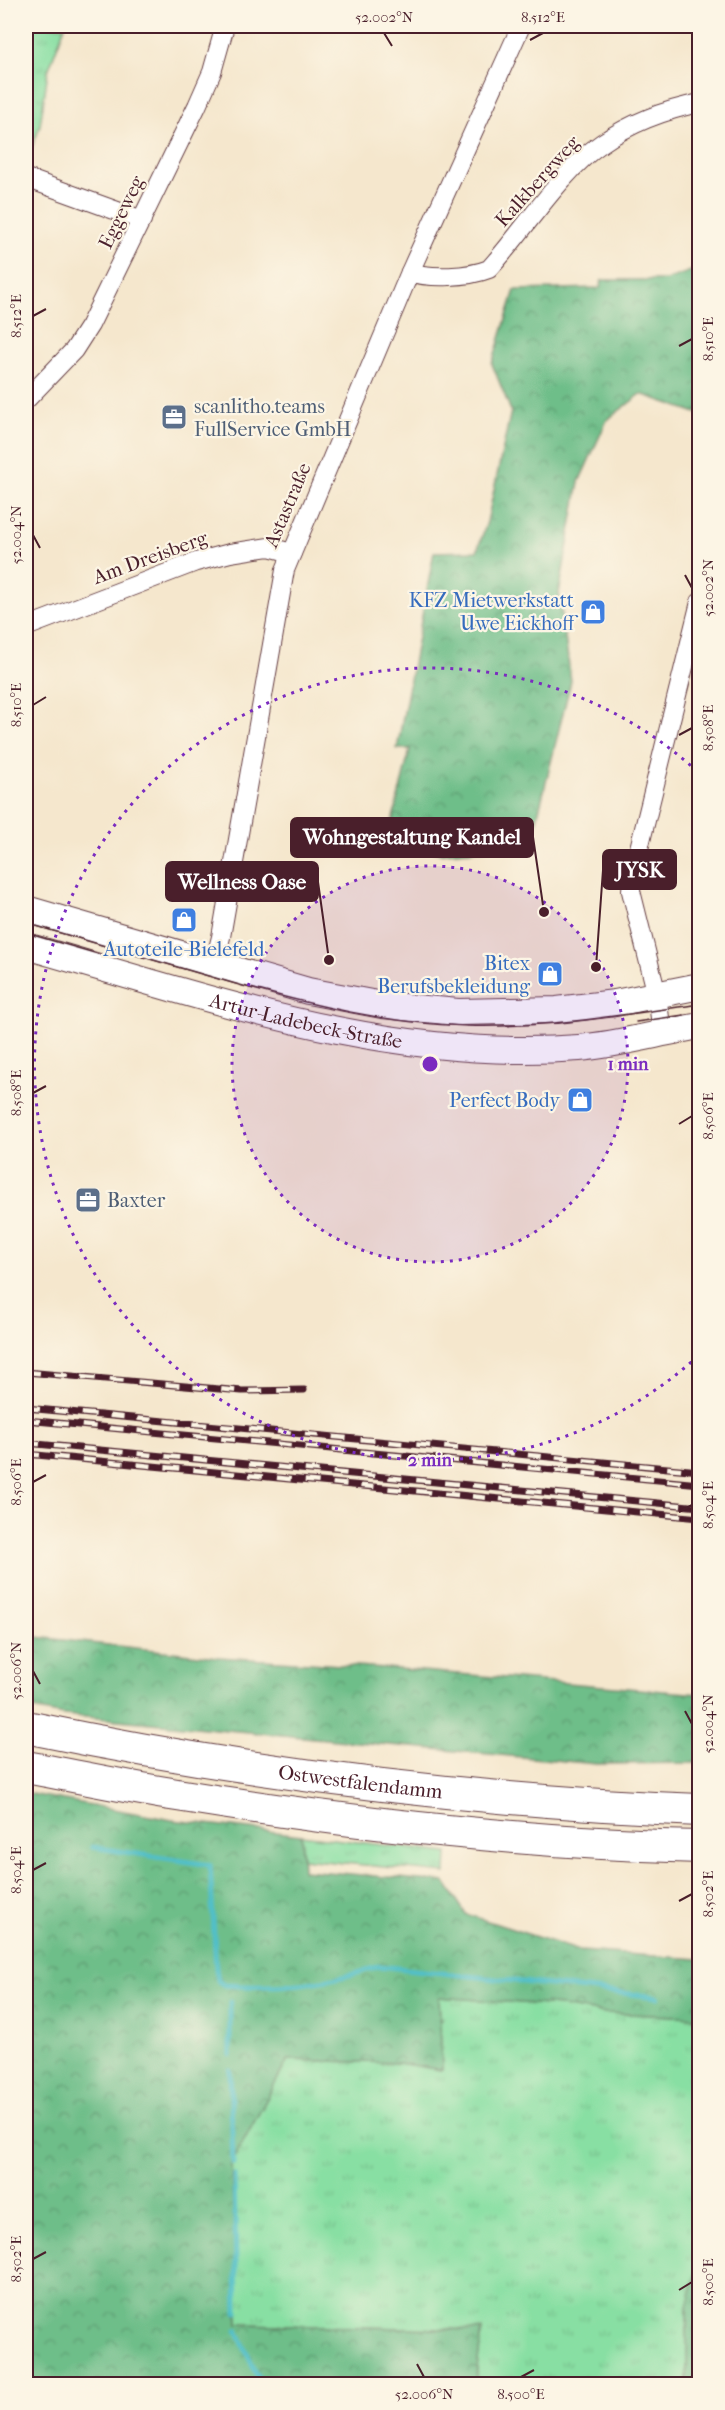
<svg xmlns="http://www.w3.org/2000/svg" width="725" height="2410" viewBox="0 0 725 2410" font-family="'IM FELL French Canon',serif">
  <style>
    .grass { fill: url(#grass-tufts); stroke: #697f67; stroke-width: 1.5 }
    .forest { fill: url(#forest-crowns); stroke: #5c6e5a; stroke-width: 1.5 }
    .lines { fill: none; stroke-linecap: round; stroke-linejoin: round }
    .stream { stroke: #51bfc8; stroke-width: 5 }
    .street-casing { stroke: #643d43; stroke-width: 20 }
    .secondary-casing { stroke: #643d43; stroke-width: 28 }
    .highway-casing { stroke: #643d43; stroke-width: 34 }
    .street { stroke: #fff; stroke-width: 18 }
    .secondary { stroke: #fff; stroke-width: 26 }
    .highway { stroke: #fff; stroke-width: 32 }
    .tram { stroke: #4a1f2b; stroke-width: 1.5 }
    .rail-casing { stroke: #4a1f2b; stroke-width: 7 }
    .rail { stroke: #fcf5e5; stroke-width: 4.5; stroke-dasharray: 14; stroke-linecap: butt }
    .ticks { fill: none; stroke: #4a1f2b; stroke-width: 2 }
    .ring { fill: none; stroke: #7b2cbf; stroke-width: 3; stroke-dasharray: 3 6 }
    .labels { text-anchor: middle; stroke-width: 4.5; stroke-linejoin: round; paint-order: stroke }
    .street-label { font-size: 20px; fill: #4a1f2b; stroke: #fcf5e5 }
    .service-label { font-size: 20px; fill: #4e5e75; stroke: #fcf5e5; text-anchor: start }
    .shop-label { font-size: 20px; fill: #366cbe; stroke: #fcf5e5; text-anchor: end }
    .centre { fill: #7b2cbf; stroke: #fcf5e5; stroke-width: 3 }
    .ring-label { font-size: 18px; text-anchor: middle; font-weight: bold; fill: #7b2cbf; stroke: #fcf5e5; stroke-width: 4.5; stroke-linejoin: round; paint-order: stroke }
    .leader { fill: none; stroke: #4a1f2b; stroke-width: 2 }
    .callout-dot { fill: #4a1f2b; stroke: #fcf5e5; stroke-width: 2 }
    .callout { fill: #4a1f2b; stroke: #4a1f2b; stroke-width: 2 }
    .callout-label { font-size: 21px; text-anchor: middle; font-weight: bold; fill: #fff }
    .neatline { fill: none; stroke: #4a1f2b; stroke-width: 2 }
    .ticks-label { font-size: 15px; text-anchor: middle; fill: #4a1f2b }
  </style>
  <defs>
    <pattern id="grass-tufts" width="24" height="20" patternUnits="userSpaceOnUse" patternTransform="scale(1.5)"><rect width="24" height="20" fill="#88dfa3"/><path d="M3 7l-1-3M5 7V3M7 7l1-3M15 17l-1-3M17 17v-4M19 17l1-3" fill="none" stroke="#77bf8c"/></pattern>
    <pattern id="forest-crowns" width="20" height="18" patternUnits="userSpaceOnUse" patternTransform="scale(1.5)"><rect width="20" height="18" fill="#6ebe89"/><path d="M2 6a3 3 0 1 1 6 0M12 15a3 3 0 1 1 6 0" fill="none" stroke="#5c9a70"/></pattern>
  </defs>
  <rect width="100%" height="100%" fill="#fcf5e5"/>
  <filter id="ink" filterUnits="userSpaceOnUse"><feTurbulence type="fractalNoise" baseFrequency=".0167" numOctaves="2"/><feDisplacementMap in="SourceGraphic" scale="12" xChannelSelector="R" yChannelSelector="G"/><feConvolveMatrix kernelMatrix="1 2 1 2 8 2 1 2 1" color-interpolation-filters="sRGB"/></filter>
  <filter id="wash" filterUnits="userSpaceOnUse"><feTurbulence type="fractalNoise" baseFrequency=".008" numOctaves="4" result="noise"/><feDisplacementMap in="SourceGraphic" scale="24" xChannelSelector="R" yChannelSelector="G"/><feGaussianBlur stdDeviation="1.35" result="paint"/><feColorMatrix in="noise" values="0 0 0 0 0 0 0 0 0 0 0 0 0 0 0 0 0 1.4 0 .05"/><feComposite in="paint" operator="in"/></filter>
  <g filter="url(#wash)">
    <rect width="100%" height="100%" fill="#f5e7cd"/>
    <g class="grass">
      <polygon points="26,26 65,26 48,71 40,125 26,163"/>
      <polygon points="301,1835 447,1853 446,1873 303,1859"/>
      <polygon points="439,1997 562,2006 605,2013 699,2017 700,2261 687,2307 687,2384 475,2384 482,2330 238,2324 231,2164 288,2060 399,2063 442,2070"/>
    </g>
    <g class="forest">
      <polygon points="699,268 699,414 641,394 607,420 579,482 559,593 571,681 533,835 491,849 442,853 388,839 410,749 397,749 434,552 477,551 487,522 511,411 492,364 515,290 600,288 602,280 666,280"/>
      <polygon points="26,1636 218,1657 386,1668 699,1694 699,1763 597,1764 64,1715 26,1708"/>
      <polygon points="26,1793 172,1820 301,1835 303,1870 445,1882 466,1914 580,1951 699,1959 699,2017 605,2013 562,2006 439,1997 442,2070 399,2063 288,2060 231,2164 238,2324 482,2330 475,2384 26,2384"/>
      <polygon points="699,2261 699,2384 687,2384 687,2307"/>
    </g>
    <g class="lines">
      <g class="stream">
        <path d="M92,1847L210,1865L216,1969L218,1981L224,1985C275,1989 331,1984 379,1966L658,1997"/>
        <polyline points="230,2002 230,2055"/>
        <polyline points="230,2070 233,2163"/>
        <polyline points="234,2175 237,2313"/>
        <polyline points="237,2330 261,2384"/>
      </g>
    </g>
  </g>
  <g filter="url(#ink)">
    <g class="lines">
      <g class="street-casing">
        <g id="street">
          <polyline points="26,178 142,220"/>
          <path d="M410,272C430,279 469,277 489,269C523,232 562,170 602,143C631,123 665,110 700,103"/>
          <polyline points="26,400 74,350 90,325 197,106 212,72 225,26"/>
          <polyline points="26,627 196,562 230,553 269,547 292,553"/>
          <polyline points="214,964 221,937 285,570 410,272 521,26"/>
          <polyline points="662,1033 657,995 631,891 632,877 700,602"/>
        </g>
      </g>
      <g class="secondary-casing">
        <g id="secondary">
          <polyline points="26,909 308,991 382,1005 458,1012 557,1010 615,1003 700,986"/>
          <path id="s1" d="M26,946C206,997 389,1063 579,1048C620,1044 659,1033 700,1026"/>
        </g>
      </g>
      <g class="highway-casing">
        <g id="highway">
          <path id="s2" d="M26,1727C247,1773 473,1801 700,1810"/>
          <path d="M26,1767C76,1776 126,1787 177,1795C349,1823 525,1843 700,1847"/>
        </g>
      </g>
      <use href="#street" class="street"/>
      <use href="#secondary" class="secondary"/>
      <use href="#highway" class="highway"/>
      <g class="tram">
        <path d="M26,923C96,943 165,964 236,984C312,1005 389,1024 468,1026C547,1028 622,1015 700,1004"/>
        <polyline points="26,933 115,959"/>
        <polyline points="636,1022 684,1015"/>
      </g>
      <g class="rail-casing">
        <g id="rail">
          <polyline points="26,1372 242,1391 304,1390"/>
          <polyline points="26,1408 700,1471"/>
          <polyline points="26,1420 700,1484"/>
          <polyline points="26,1443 700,1507"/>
          <polyline points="26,1454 700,1518"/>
        </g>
      </g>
      <use href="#rail" class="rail"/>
    </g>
  </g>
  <path class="ticks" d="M384,33L392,46M530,40L543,33M33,316L46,309M679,346L692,339M33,535L40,548M685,575L692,588M33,705L46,697M679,735L692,728M33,1093L46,1086M679,1124L692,1116M33,1482L46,1475M679,1512L692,1505M33,1671L40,1684M685,1711L692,1724M33,1870L46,1863M679,1901L692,1894M33,2259L46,2252M679,2290L692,2282M417,2364L424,2377M521,2377L534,2370"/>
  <circle cx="430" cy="1064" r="198" fill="#7b2cbf" fill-opacity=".12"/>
  <g class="ring">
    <circle cx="430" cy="1064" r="198"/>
    <path d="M698 1356A396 396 0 1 1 698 772"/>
  </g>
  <defs>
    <g id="office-square" transform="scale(1.35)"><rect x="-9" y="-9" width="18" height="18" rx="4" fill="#5c6f8a" stroke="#fcf5e5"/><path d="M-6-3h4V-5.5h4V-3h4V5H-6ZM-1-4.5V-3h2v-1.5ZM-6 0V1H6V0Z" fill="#fff"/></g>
    <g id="shop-square" transform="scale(1.35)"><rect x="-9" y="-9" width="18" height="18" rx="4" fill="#3f7fe0" stroke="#fcf5e5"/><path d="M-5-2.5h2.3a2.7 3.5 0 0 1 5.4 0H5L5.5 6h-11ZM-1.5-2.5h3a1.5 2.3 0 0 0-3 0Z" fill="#fff"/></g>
  </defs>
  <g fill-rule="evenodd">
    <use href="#office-square" x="174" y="417"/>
    <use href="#shop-square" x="593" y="612"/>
    <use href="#shop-square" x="184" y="920"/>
    <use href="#shop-square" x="550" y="974"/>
    <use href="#shop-square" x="580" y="1100"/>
    <use href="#office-square" x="88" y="1200"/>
  </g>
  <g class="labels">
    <g class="street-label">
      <text transform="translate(537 181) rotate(-48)" y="7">Kalkbergweg</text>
      <text transform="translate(121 212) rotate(-64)" y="7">Eggeweg</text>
      <text transform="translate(287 505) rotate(-67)" y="7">Astastraße</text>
      <text transform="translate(150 557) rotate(-20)" y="7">Am Dreisberg</text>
      <text dy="7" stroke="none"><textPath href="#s1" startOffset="290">Artur-Ladebeck-Straße</textPath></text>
      <text dy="7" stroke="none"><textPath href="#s2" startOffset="339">Ostwestfalendamm</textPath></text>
    </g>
    <g class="service-label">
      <text x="194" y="413">scanlitho.teams<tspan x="194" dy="23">FullService GmbH</tspan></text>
      <text x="107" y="1207">Baxter</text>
    </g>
    <g class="shop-label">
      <text x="574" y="607">KFZ Mietwerkstatt<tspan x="574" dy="23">Uwe Eickhoff</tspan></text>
      <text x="184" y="956" text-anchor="middle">Autoteile-Bielefeld</text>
      <text x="530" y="970">Bitex<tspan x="530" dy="23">Berufsbekleidung</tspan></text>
      <text x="560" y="1107">Perfect Body</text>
    </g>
  </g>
  <circle cx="430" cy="1064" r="9" class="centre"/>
  <g class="ring-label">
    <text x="628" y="1070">1 min</text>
    <text x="430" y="1466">2 min</text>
  </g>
  <path class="leader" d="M544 912L533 837M596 967L603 870M329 960L318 882"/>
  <g class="callout-dot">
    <circle cx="544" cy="912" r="6"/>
    <circle cx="596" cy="967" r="6"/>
    <circle cx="329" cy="960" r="6"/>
  </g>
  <g class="callout">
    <rect x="291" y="818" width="242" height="39" rx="6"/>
    <rect x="603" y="850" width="73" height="39" rx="6"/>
    <rect x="166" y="862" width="152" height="39" rx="6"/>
  </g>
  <g class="callout-label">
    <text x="412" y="844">Wohngestaltung Kandel</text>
    <text x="640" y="877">JYSK</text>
    <text x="242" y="889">Wellness Oase</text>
  </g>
  <rect width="725" height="2410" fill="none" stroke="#fcf5e5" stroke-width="66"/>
  <rect x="33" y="33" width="659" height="2344" class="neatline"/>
  <g class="ticks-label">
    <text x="384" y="22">52.002°N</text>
    <text x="543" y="22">8.512°E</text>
    <text transform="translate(16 316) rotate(-90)" y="5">8.512°E</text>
    <text transform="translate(708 339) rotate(-90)" y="5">8.510°E</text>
    <text transform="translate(16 535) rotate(-90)" y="5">52.004°N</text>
    <text transform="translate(708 588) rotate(-90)" y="5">52.002°N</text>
    <text transform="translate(16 705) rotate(-90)" y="5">8.510°E</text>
    <text transform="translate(708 728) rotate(-90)" y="5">8.508°E</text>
    <text transform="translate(16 1093) rotate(-90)" y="5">8.508°E</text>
    <text transform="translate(708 1116) rotate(-90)" y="5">8.506°E</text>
    <text transform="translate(16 1482) rotate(-90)" y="5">8.506°E</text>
    <text transform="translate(708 1505) rotate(-90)" y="5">8.504°E</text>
    <text transform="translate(16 1671) rotate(-90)" y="5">52.006°N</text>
    <text transform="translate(708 1724) rotate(-90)" y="5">52.004°N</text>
    <text transform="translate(16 1870) rotate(-90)" y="5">8.504°E</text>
    <text transform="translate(708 1894) rotate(-90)" y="5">8.502°E</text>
    <text transform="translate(16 2259) rotate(-90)" y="5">8.502°E</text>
    <text transform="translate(708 2282) rotate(-90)" y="5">8.500°E</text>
    <text x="424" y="2399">52.006°N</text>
    <text x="521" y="2399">8.500°E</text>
  </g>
</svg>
